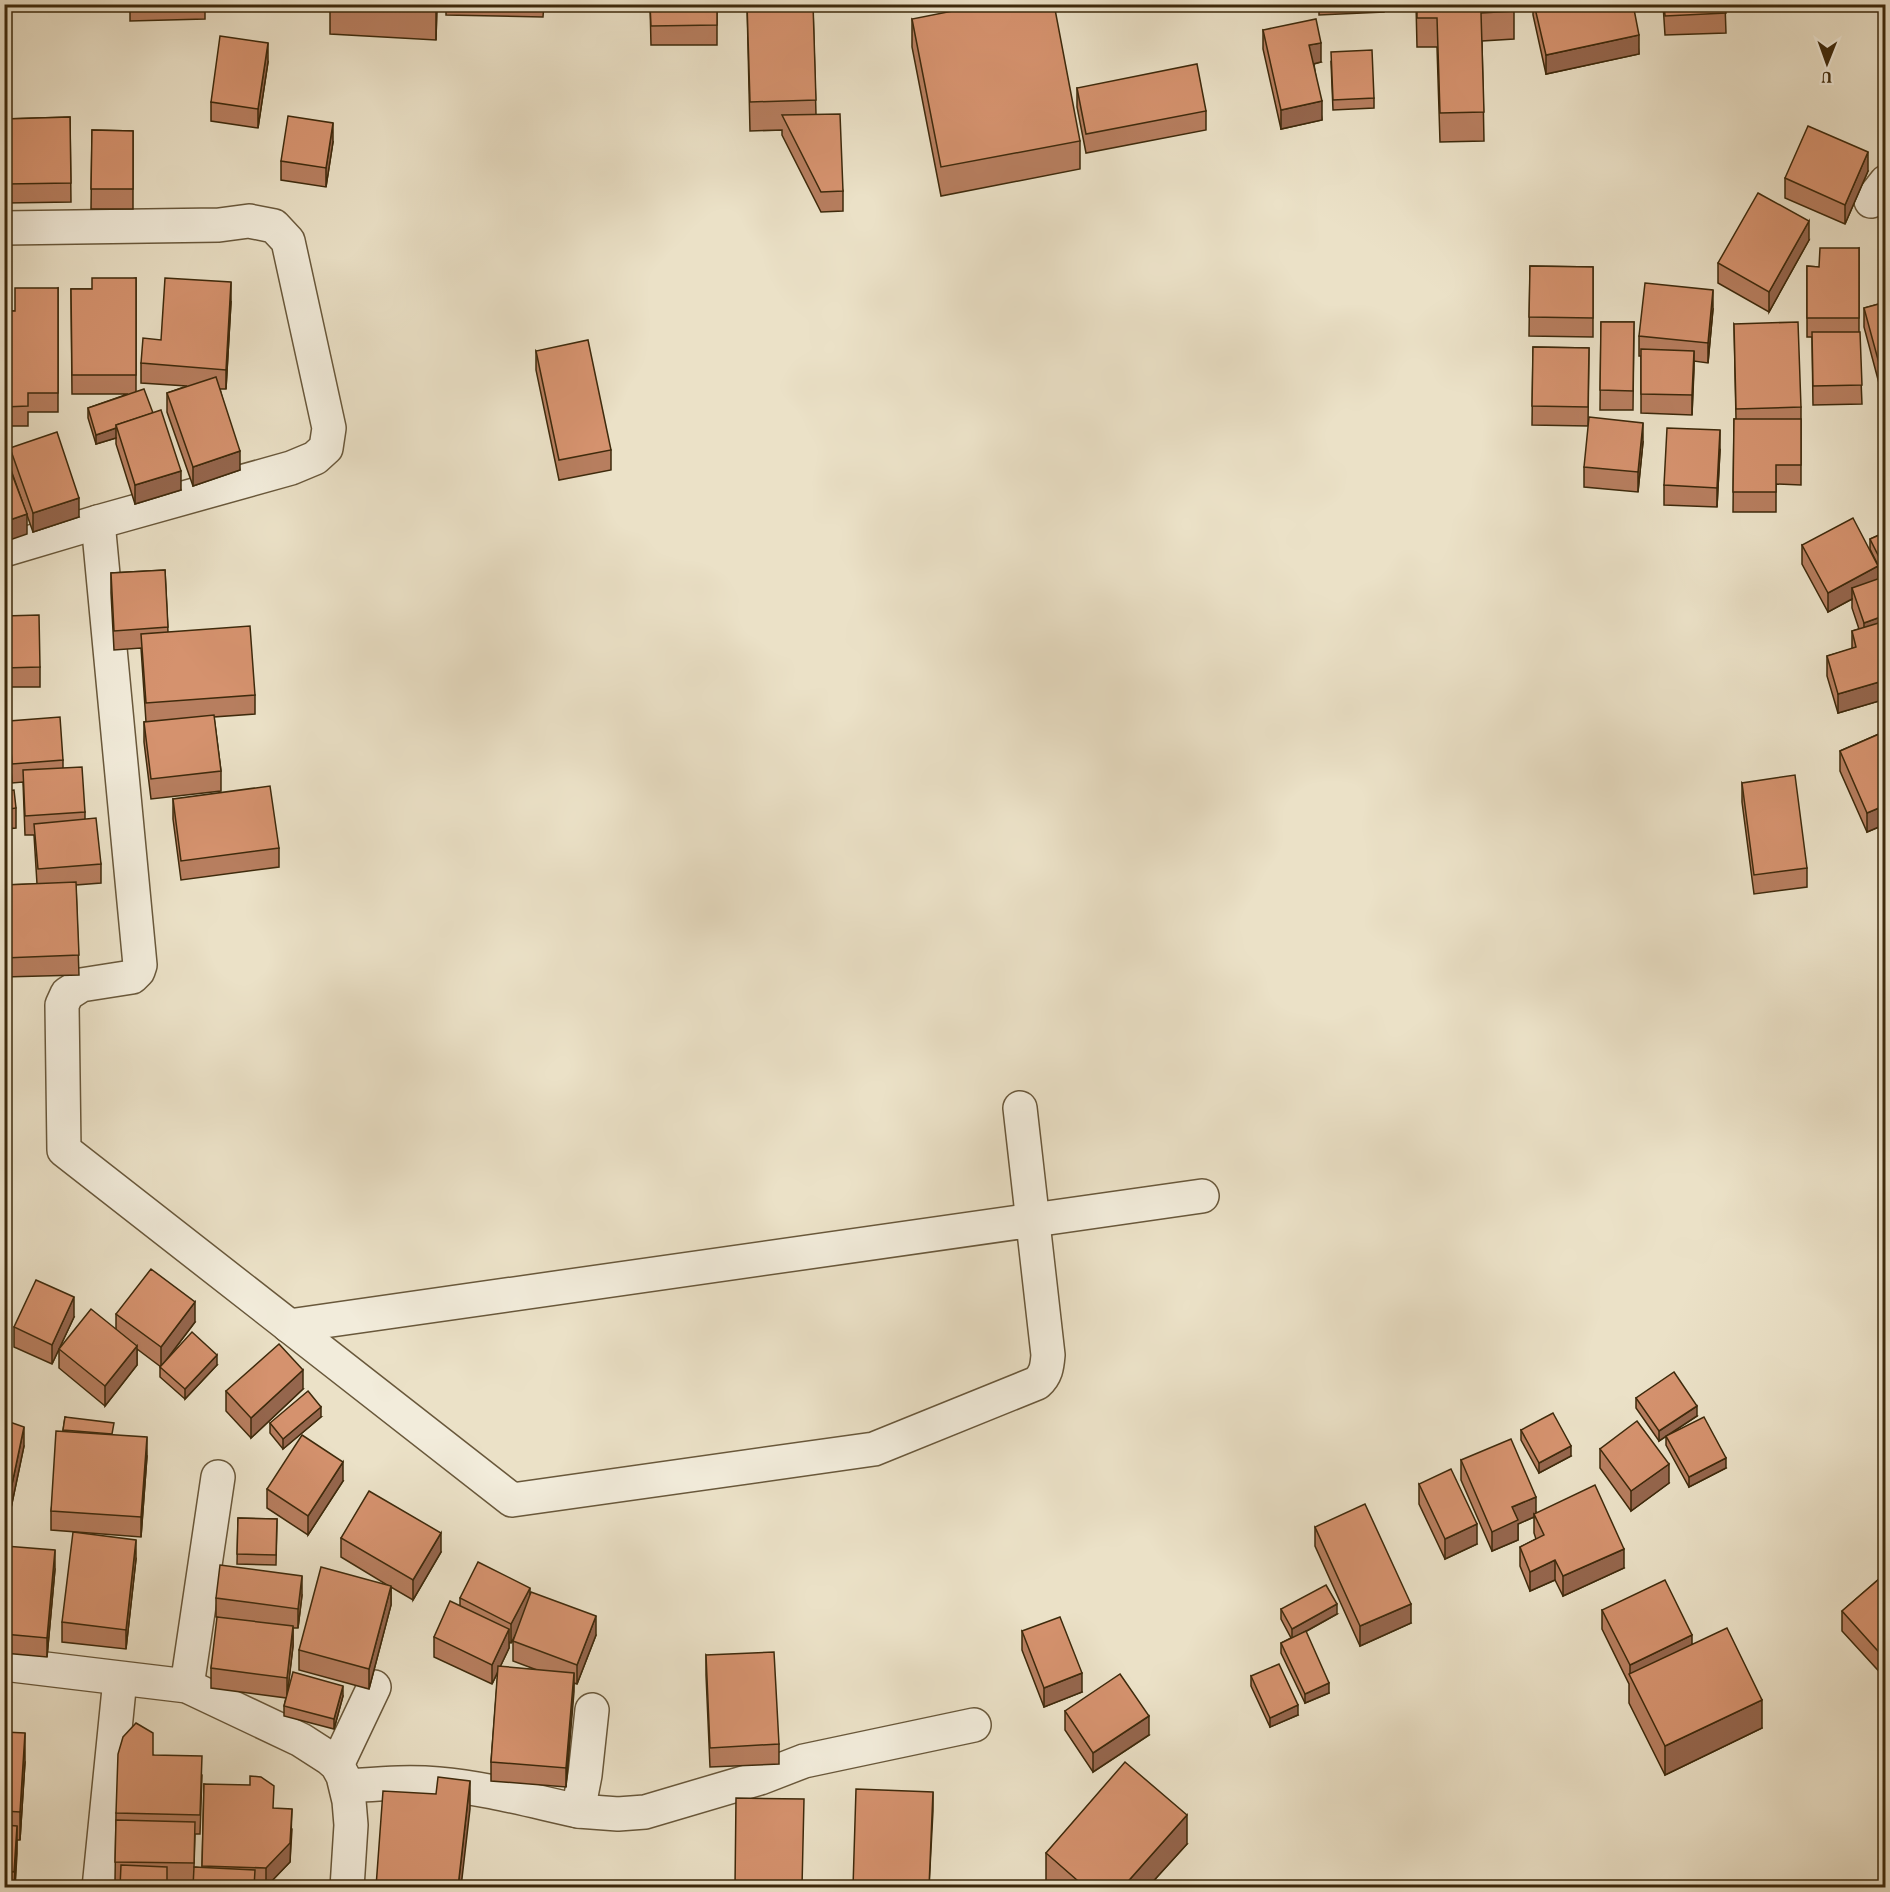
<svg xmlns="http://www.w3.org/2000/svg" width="1890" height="1892" viewBox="0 0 1890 1892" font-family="Vollkorn,serif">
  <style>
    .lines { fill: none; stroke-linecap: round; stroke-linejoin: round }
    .street-casing { stroke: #69583b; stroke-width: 36 }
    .street { stroke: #f2ecdb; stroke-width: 33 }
    .wall { fill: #b77e5f; stroke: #3e2a0c; stroke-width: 1.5; fill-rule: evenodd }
    .shaded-wall { fill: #95664d; stroke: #3e2a0c; stroke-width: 1.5 }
    .building { fill: #d5926e; stroke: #3e2a0c; stroke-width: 1.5 }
  </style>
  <rect width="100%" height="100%" fill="#ebe1c7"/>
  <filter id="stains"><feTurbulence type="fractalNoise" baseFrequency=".00333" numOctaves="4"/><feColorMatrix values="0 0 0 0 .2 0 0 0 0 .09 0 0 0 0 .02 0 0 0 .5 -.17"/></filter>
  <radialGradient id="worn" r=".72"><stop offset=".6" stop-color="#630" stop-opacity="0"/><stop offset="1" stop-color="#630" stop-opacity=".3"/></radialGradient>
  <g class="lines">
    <g class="street-casing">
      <g id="street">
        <polyline points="1871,201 1886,182"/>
        <polyline points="4,228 219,225 249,221 274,226 288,241 329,428 326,448 315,458 291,468 98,522 4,550"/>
        <path d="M98,522L140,965L138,971L132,977L81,985L67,994L62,1005L64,1150L512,1500L874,1449L1037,1383C1046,1375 1047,1367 1048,1355L1020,1108"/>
        <polyline points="289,1326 1202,1196"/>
        <polyline points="4,1664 187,1686 301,1740 329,1758 337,1765 343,1776 349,1801 351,1825 347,1888"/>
        <polyline points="187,1686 218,1477"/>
        <polyline points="337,1765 374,1687"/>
        <path d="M347,1786C377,1784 408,1781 438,1784C486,1788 532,1801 578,1811L585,1775L592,1710"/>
        <polyline points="578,1811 618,1814 645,1812 760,1778 804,1761 974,1725"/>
        <polyline points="99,1888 120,1679"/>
      </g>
    </g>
    <use href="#street" class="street"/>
  </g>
  <g class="wall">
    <polygon points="130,4 205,4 205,19 130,21"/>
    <polygon points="330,4 437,4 436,40 330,34"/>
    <polygon points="446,4 544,4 543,17 446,15"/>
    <polygon points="650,4 717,4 717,45 651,45"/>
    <polygon points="747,4 851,4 851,8 813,8 816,114 843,191 843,211 821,212 782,135 782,130 750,131"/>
    <polygon points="1319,4 1384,4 1384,12 1319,15"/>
    <polygon points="1416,4 1514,4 1514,39 1482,41 1484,141 1440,142 1437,47 1417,47"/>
    <polygon points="1533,4 1633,4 1639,54 1546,74 1533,15"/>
    <polygon points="1663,4 1725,4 1726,33 1665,35"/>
    <polygon points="912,19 1080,141 1080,169 941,196 912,47"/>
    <polygon points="1263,30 1321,62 1314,64 1322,120 1281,129 1263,49"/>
    <polygon points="268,62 258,128 211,121 211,102"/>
    <polygon points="1331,62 1374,98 1374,108 1333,110"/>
    <polygon points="1077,88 1206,111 1206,130 1086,153 1077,107"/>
    <polygon points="70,117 71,202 6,203 4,119"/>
    <polygon points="92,130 133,131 133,209 91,209"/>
    <polygon points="333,142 326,187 281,180 281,161"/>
    <polygon points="1868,171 1845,224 1785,198 1785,178"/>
    <polygon points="1809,240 1769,312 1718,283 1718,263"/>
    <polygon points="1859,248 1859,332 1862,404 1813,405 1812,337 1807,337 1807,266 1819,267"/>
    <polygon points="1530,266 1593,267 1593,337 1529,336"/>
    <polygon points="136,278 136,391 181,490 135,504 116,444 116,438 96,444 88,418 88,408 128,394 72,394 71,289 92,289"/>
    <polygon points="58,288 58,412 28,412 28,426 4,426 4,311 15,311"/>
    <polygon points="231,302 226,389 220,389 240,470 193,486 167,412 167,393 187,386 141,383 141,363 161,340"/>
    <polygon points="1886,302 1886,385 1880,387 1864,327 1864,308"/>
    <polygon points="1713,309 1708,363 1694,361 1692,415 1641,413 1641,356 1639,356 1639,336"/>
    <polygon points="1601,322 1634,322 1633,410 1600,410"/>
    <polygon points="1734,324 1801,407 1801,485 1776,484 1776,512 1733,512 1734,419 1736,419"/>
    <polygon points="1533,347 1589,348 1588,426 1532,425"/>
    <polygon points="536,351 611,450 611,470 559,480 536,370"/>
    <polygon points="1643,442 1638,492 1584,487 1584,467"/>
    <polygon points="10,448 79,517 33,532 10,467"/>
    <polygon points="1720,450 1717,507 1664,505 1664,485"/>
    <polygon points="1886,532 1886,699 1838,713 1827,676 1827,656 1852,649 1852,631 1859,629 1852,608 1852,599 1828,612 1802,564 1802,545 1878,579 1884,577 1870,549 1870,539"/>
    <polygon points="165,570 168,632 255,695 255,714 214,717 221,771 221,791 151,799 144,742 144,722 146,722 141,648 114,650 111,593 111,573"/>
    <polygon points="4,616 40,667 40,687 4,687"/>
    <polygon points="9,721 63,760 63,768 85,812 85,819 101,864 101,883 76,885 79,975 4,977 4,885 37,884 34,835 25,835 23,782 12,783 9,740"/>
    <polygon points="1886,731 1886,824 1867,832 1840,771 1840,751"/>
    <polygon points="1742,783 1807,868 1807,887 1754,894 1742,802"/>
    <polygon points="4,791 16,808 16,828 6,829 7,856 4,856"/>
    <polygon points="173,799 279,848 279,867 181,880 173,819"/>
    <polygon points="116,1314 195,1322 161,1367 137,1349 137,1365 105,1406 59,1368 59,1349 52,1364 14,1347 14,1327 74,1317 59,1349 116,1329"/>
    <polygon points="217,1365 185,1399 160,1377 160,1367"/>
    <polygon points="303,1389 251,1438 226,1411 226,1391"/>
    <polygon points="1636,1398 1697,1416 1669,1434 1726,1468 1689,1487 1666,1445 1666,1436 1659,1441 1636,1408"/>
    <polygon points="65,1417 113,1435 147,1456 141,1537 51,1530 51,1511"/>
    <polygon points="321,1417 283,1449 270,1433 270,1423"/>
    <polygon points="4,1420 24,1446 11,1508 4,1509"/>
    <polygon points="1521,1430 1571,1456 1539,1473 1521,1440"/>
    <polygon points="1600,1449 1669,1483 1631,1511 1600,1468"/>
    <polygon points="1461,1460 1536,1512 1624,1568 1563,1596 1555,1580 1530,1591 1520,1566 1520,1547 1536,1539 1534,1533 1534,1517 1518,1524 1518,1540 1492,1551 1461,1480"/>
    <polygon points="343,1481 308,1535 267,1508 267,1489"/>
    <polygon points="1419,1484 1477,1544 1445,1559 1419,1504"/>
    <polygon points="238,1518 277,1519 276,1565 237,1564"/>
    <polygon points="1315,1527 1411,1623 1360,1646 1315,1546"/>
    <polygon points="341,1538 441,1552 413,1600 391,1587 391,1605 369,1689 299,1670 299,1650 389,1586 341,1557"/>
    <polygon points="4,1542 5,1550 55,1569 47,1657 4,1653"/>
    <polygon points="136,1559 126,1649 62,1642 62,1622"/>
    <polygon points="1886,1573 1886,1679 1842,1631 1842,1611"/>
    <polygon points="302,1595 298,1628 293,1628 293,1646 287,1695 343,1696 334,1729 284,1716 284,1706 286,1698 211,1688 211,1668 220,1618 216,1617 216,1598"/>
    <path d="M530,1596L596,1635L577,1684L574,1683L566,1787L491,1781V1762L498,1672L492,1684L434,1657V1637L460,1605V1598ZM515,1636L513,1641V1661L537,1670L500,1667L509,1648V1642L511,1643Z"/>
    <polygon points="1281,1609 1337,1614 1305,1632 1329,1693 1305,1703 1281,1653 1281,1643 1291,1638 1281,1619"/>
    <polygon points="1602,1610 1692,1644 1762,1728 1665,1775 1629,1703 1629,1684 1602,1629"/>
    <polygon points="1022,1631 1082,1692 1044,1707 1022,1650"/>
    <polygon points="706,1655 779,1744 779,1764 710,1767 706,1675"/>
    <polygon points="1251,1676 1298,1715 1270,1727 1251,1686"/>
    <polygon points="1065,1711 1149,1735 1093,1772 1065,1730"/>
    <polygon points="4,1732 25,1762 20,1840 17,1840 15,1887 4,1887"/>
    <polygon points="153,1755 202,1775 200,1834 195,1834 194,1867 202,1868 204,1784 273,1808 292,1829 290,1862 266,1887 255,1887 193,1882 115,1881 116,1813"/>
    <polygon points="1187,1844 1148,1887 1053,1887 1046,1881 1046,1853"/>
  </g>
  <g class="shaded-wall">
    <polygon points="436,4 437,4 436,40"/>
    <polygon points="1639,35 1639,54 1546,74 1546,55"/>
    <polygon points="268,43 268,62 258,128 258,109"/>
    <polygon points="1321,43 1321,62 1309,65 1309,45"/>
    <polygon points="1322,101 1322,120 1281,129 1281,110"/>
    <polygon points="333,123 333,142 326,187 326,168"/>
    <polygon points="1868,152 1868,171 1845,224 1845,205"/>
    <polygon points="1809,221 1809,240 1769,312 1769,292"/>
    <polygon points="231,282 231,302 226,389 226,370"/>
    <polygon points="1713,290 1713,309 1708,363 1708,343"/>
    <polygon points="1694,351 1694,370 1692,415 1692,395"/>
    <polygon points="1886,366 1886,385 1880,387 1880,367"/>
    <polygon points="1643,423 1643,442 1638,492 1638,472"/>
    <polygon points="116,428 116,438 96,444 96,435"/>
    <polygon points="1720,430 1720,450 1717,507 1717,488"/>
    <polygon points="240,451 240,470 193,486 193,467"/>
    <polygon points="181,471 181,490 135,504 135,485"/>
    <polygon points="79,498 79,517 33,532 33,513"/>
    <polygon points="27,514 27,534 4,542 4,522"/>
    <polygon points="1878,566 1878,586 1852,588 1852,599 1828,612 1828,593"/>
    <polygon points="1886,615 1886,634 1864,642 1864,623"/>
    <polygon points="1886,680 1886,699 1838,713 1838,694"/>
    <polygon points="1886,805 1886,824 1867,832 1867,813"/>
    <polygon points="74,1297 74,1317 52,1364 52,1345"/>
    <polygon points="195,1302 195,1322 161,1367 161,1347"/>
    <polygon points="137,1346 137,1365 105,1406 105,1386"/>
    <polygon points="217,1355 217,1365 185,1399 185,1389"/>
    <polygon points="303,1370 303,1389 251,1438 251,1418"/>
    <polygon points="1697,1406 1697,1416 1659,1441 1659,1431"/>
    <polygon points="321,1407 321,1417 283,1449 283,1439"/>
    <polygon points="24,1427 24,1446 11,1508 11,1489"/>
    <polygon points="147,1437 147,1456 141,1537 141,1517"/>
    <polygon points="1571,1446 1571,1456 1539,1473 1539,1463"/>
    <polygon points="1726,1458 1726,1468 1689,1487 1689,1477"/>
    <polygon points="343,1462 343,1481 308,1535 308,1516"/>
    <polygon points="1669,1464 1669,1483 1631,1511 1631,1491"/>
    <polygon points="1536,1497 1536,1516 1534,1514 1534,1517 1518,1524 1518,1540 1492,1551 1492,1532 1512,1507"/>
    <polygon points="1477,1524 1477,1544 1445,1559 1445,1539"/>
    <polygon points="441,1533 441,1552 413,1600 413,1580"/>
    <polygon points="136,1540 136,1559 126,1649 126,1630"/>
    <polygon points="1624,1549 1624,1568 1563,1596 1563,1576"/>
    <polygon points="55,1550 55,1569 47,1657 47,1638"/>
    <polygon points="1555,1560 1555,1580 1530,1591 1530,1572"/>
    <polygon points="302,1576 302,1595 298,1628 298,1609"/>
    <polygon points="391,1586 391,1605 369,1689 369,1669"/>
    <polygon points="530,1588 530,1608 511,1643 511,1624"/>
    <polygon points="1337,1604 1337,1614 1292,1639 1292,1629"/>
    <polygon points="1411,1604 1411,1623 1360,1646 1360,1626"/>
    <polygon points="596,1616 596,1635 577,1684 577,1665"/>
    <polygon points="293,1626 293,1646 287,1698 287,1678"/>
    <polygon points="509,1629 509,1648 492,1684 492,1665"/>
    <polygon points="1692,1635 1692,1654 1630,1675 1630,1665"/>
    <polygon points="574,1673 574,1692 566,1787 566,1768"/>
    <polygon points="1082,1673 1082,1692 1044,1707 1044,1688"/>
    <polygon points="1329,1683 1329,1693 1305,1703 1305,1694"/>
    <polygon points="343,1686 343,1696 334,1729 334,1719"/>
    <polygon points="1762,1700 1762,1728 1665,1775 1665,1746"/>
    <polygon points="1298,1705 1298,1715 1270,1727 1270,1718"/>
    <polygon points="1149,1716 1149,1735 1093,1772 1093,1753"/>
    <polygon points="25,1733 25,1762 20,1840 20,1812"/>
    <polygon points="470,1781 470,1809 461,1887 458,1887"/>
    <polygon points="933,1792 933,1811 929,1887"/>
    <polygon points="292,1809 290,1862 266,1887 266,1868"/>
    <polygon points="1187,1815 1187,1844 1148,1887 1123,1887"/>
    <polygon points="17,1826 17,1854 15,1887 14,1887"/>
  </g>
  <g class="building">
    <polygon points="330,4 436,4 436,11 330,6"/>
    <polygon points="650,4 717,4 717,25 651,26"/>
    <polygon points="747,4 813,4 816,100 750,102"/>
    <polygon points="988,4 1054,4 1080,141 941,167 912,19"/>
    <polygon points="1417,4 1514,4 1514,11 1481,13 1484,112 1440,113 1437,18 1417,18"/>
    <polygon points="1534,4 1633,4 1639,35 1546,55"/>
    <polygon points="1664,4 1725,4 1726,13 1665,16"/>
    <polygon points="1316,19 1321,43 1309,45 1322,101 1281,110 1263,30"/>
    <polygon points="220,36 268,43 258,109 211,102"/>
    <polygon points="1372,50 1374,98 1333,100 1331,52"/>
    <polygon points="1197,64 1206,111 1086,134 1077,88"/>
    <polygon points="840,114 843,191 821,192 782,115"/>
    <polygon points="288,116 333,123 326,168 281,161"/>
    <polygon points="70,117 71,183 6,184 4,119"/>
    <polygon points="1808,126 1868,152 1845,205 1785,178"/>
    <polygon points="92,130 133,131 133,189 91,189"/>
    <polygon points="1758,193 1809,221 1769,292 1718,263"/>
    <polygon points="1820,248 1859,248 1859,318 1807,318 1807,266 1819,267"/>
    <polygon points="1530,266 1593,267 1593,318 1529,317"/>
    <polygon points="92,278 136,278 136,375 72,375 71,289 92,289"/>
    <polygon points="165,278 231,282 226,370 141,363 143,338 161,340"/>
    <polygon points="1645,283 1713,290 1708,343 1639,336"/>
    <polygon points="15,288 58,288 58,393 28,393 28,406 4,407 4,311 15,311"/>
    <polygon points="1886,302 1886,366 1880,367 1864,308"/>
    <polygon points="1601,322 1634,322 1633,391 1600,390"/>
    <polygon points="1798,322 1801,407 1736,409 1734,324"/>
    <polygon points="1812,332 1860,332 1862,385 1813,386"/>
    <polygon points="588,340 611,450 559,460 536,351"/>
    <polygon points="1533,347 1589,348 1588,407 1532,406"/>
    <polygon points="1641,349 1694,351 1692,395 1641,394"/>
    <polygon points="216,377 240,451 193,467 167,393"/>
    <polygon points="144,389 153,413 116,425 116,428 96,435 88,408"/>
    <polygon points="161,410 181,471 135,485 116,425"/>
    <polygon points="1589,417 1643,423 1638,472 1584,467"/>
    <polygon points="1734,419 1801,419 1801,465 1776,465 1776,492 1733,492"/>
    <polygon points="1667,428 1720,430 1717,488 1664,485"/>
    <polygon points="57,432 79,498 33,513 10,448"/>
    <polygon points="4,453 27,514 4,522"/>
    <polygon points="1853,518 1878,566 1828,593 1802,545"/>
    <polygon points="1886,532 1886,571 1870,539"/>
    <polygon points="165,570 168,627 114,631 111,573"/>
    <polygon points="1886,576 1886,615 1864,623 1852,588"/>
    <polygon points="39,615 40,667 4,668 4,616"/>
    <polygon points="1882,622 1886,634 1886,680 1838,694 1827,656 1856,647 1852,631"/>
    <polygon points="250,626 255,695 146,703 141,634"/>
    <polygon points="214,715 221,771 151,779 144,722"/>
    <polygon points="60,717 63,760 12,764 9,721"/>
    <polygon points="1886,731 1886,805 1867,813 1840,751"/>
    <polygon points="82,767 85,812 25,816 23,770"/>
    <polygon points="1795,775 1807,868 1754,875 1742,783"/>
    <polygon points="270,786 279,848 181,861 173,799"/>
    <polygon points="14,790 16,808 4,810 4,791"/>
    <polygon points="4,812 7,836 4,837"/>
    <polygon points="96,818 101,864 38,869 34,824"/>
    <polygon points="76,882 79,955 4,958 4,885"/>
    <polygon points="151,1269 195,1302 161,1347 116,1314"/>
    <polygon points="36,1280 74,1297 52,1345 14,1327"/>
    <polygon points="91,1309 137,1346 105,1386 59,1349"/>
    <polygon points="192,1332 217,1355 185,1389 160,1367"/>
    <polygon points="279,1344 303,1370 251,1418 226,1391"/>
    <polygon points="1674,1372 1697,1406 1659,1431 1636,1398"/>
    <polygon points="308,1391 321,1407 283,1439 270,1423"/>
    <polygon points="1553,1413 1571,1446 1539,1463 1521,1430"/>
    <polygon points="65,1417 114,1423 112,1434 63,1430"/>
    <polygon points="1704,1417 1726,1458 1689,1477 1666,1436"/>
    <polygon points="4,1420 24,1427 11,1489 4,1489"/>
    <polygon points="1637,1421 1669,1464 1631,1491 1600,1449"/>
    <polygon points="56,1431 147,1437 141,1517 51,1511"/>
    <polygon points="302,1435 343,1462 308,1516 267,1489"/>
    <polygon points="1511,1439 1536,1497 1512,1507 1518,1520 1492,1532 1461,1460"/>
    <polygon points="1451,1469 1477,1524 1445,1539 1419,1484"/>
    <polygon points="1595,1485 1624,1549 1563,1576 1555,1560 1530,1572 1520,1547 1544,1535 1534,1514"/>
    <polygon points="369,1491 441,1533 413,1580 341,1538"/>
    <polygon points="1365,1504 1411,1604 1360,1626 1315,1527"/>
    <polygon points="238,1518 277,1519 276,1555 237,1554"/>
    <polygon points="73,1532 136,1540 126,1630 62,1622"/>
    <polygon points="5,1546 55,1550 47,1638 4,1634 4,1555"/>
    <polygon points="478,1562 530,1588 511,1624 460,1598"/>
    <polygon points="220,1565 302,1576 298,1609 216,1598"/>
    <polygon points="321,1567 391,1586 369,1669 299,1650"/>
    <polygon points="1886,1573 1886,1660 1842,1611"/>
    <polygon points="1665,1580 1692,1635 1630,1665 1602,1610"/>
    <polygon points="1326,1585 1337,1604 1292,1629 1281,1609"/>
    <polygon points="531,1592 596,1616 577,1665 513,1641"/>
    <polygon points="450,1601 509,1629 492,1665 434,1637"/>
    <polygon points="217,1617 293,1626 287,1678 211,1668"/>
    <polygon points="1060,1617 1082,1673 1044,1688 1022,1631"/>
    <polygon points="1727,1628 1762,1700 1665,1746 1629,1674"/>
    <polygon points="1306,1631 1329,1683 1305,1694 1281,1643"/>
    <polygon points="774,1652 779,1744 710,1748 706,1655"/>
    <polygon points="1279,1664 1298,1705 1270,1718 1251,1676"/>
    <polygon points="498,1666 574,1673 566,1768 491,1762"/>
    <polygon points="293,1672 343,1686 334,1719 284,1706"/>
    <polygon points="1120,1674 1149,1716 1093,1753 1065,1711"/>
    <polygon points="136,1723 153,1733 153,1755 202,1756 200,1815 116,1813 118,1754 123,1737"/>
    <polygon points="4,1732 25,1733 20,1812 4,1811"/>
    <polygon points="1125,1762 1187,1815 1123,1887 1085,1887 1046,1853"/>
    <polygon points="250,1776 261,1777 274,1786 273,1808 292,1809 290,1843 266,1868 202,1866 204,1784 250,1785"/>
    <polygon points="438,1777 470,1781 458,1887 376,1887 383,1791 436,1794"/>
    <polygon points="856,1789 933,1792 929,1887 853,1887"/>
    <polygon points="736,1798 804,1799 802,1887 735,1887"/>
    <polygon points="116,1820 195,1822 194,1863 115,1862"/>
    <polygon points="4,1825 17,1826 14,1872 4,1871"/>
    <polygon points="121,1865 167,1867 167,1887 120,1887"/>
    <polygon points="194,1867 255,1870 254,1887 193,1887"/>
  </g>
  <rect width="1890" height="1892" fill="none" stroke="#ebe1c7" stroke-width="24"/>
  <rect x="6" y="6" width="1878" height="1880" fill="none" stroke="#3e2a0c" stroke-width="3"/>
  <rect x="12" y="12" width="1866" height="1868" fill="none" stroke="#3e2a0c" stroke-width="1.5"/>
  <g transform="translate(1827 63) rotate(181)" stroke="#f2ecdb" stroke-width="4.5" paint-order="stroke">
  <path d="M0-4.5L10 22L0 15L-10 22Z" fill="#3e2a0c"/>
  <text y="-9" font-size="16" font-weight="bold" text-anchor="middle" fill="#3e2a0c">U</text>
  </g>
  <rect width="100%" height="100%" filter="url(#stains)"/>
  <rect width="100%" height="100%" fill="url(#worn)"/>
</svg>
